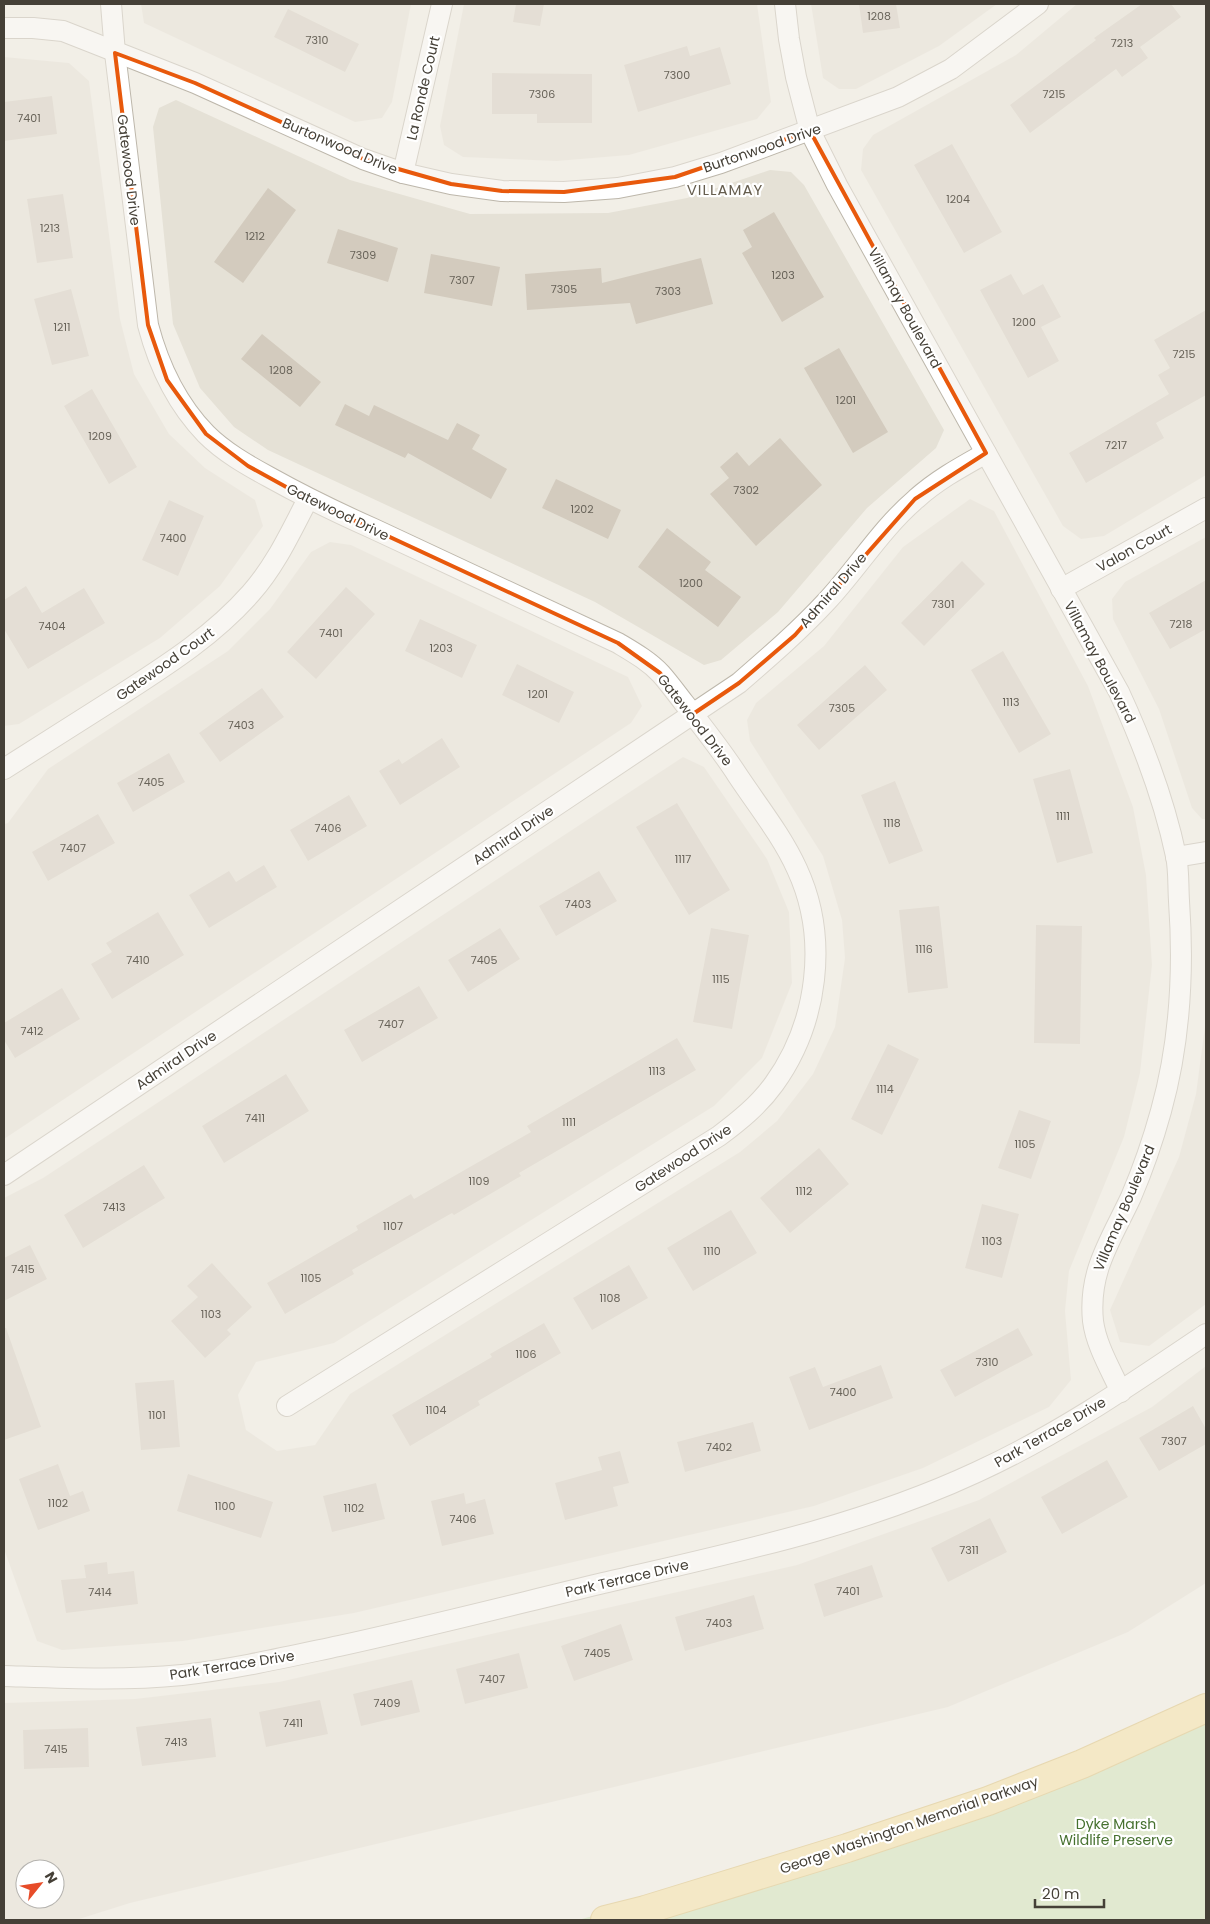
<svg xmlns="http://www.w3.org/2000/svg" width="1210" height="1924" viewBox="0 0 1210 1924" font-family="Poppins,sans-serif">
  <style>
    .residential { fill: #e5e1d6; fill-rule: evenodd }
    .green { fill: #cce3b3 }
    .building { fill: #d3cbbe }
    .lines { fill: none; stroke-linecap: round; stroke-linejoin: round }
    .street-casing { stroke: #bdb7ab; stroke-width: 22 }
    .primary-casing { stroke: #d9bc6e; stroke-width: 30 }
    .street { stroke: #fff; stroke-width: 20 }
    .primary { stroke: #f5df9d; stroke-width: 28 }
    .marked { fill: none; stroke: #e8590c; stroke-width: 4; stroke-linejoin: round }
    .labels { text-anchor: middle; stroke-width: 4.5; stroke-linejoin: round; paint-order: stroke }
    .number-label { font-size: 11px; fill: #686359 }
    .street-label { font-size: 14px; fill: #454037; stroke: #fff }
    .park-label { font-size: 14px; fill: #46712f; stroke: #fff }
    .neighbourhood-label { font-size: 15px; letter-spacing: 1px; fill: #665e4f; stroke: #fff }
  </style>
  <rect width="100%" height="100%" fill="#f2efe7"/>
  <g class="residential">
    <polygon points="141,4 411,4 392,102 382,118 355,122 144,23"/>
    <polygon points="464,4 757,4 771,102 757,119 629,155 557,161 463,157 444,145 440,126"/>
    <polygon points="811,4 997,4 939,46 856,89 839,89 823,78"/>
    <polygon points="1077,4 1206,4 1206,475 1104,536 1081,539 1063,526 861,170 863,149 873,135 1016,55"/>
    <polygon points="4,57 69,63 89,81 120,319 134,374 169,434 205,468 255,500 263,526 220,586 160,638 19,724 4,726"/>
    <polygon points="176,100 350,180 470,214 608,213 687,198 770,170 791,172 804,185 944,430 936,448 867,508 778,612 721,660 704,665 595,602 268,450 234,427 200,388 173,324 153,127 159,108"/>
    <polygon points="970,499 994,511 1088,686 1133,807 1146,875 1152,965 1140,1073 1124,1137 1069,1271 1065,1311 1071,1380 1049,1407 923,1468 814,1506 354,1613 183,1641 62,1650 37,1641 4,1549 4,1198 43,1178 683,757 704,767 767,859 789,912 792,983 762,1058 714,1106 334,1343 256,1362 238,1395 246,1430 277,1451 315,1445 350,1394 740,1152 777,1121 813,1074 835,1027 845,958 842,920 823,856 750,741 747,720 756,703 824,646 903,547"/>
    <polygon points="1206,537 1206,819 1202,819 1192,808 1159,709 1113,619 1112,599 1125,582"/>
    <polygon points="330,542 351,545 628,677 642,706 631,723 4,1139 4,824 8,823 48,769 228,651 270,609 311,552"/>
    <polygon points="1206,1019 1206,1304 1149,1346 1120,1342 1110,1310 1179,1157 1196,1094"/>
    <path d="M1206,1366V1583L1128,1632L948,1707L130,1903L76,1920H4V1703L135,1699L279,1682L797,1565L979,1500L1152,1407ZM25,1869H55V1899H25Z"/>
  </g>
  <polygon class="green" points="1206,1698 1206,1920 578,1920 847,1848"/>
  <g class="building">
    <polygon points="516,4 544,4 540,26 513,22"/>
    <polygon points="859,4 896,4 900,28 863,33"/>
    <polygon points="1142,4 1171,4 1181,17 1140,47 1148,58 1122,77 1116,69 1030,133 1010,105 1096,40 1094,38"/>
    <polygon points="288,9 359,44 345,72 274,37"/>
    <polygon points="687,46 690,56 720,47 731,84 638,112 624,65"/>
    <polygon points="492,73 592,74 592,123 537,123 537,114 492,114"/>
    <polygon points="52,96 57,134 4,141 4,102"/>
    <polygon points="952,144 1002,232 964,253 914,165"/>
    <polygon points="268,188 296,210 243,283 214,262"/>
    <polygon points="63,194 73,258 37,263 27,199"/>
    <polygon points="774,212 824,297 782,322 742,253 752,247 743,230"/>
    <polygon points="338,229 398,248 388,282 327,263"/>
    <polygon points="431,254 500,267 492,306 424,293"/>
    <polygon points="701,258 713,304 636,324 630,303 527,310 525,274 601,268 602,283"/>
    <polygon points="1011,274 1023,295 1043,284 1061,317 1041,327 1059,361 1028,378 980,290"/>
    <polygon points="71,289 89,356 52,365 34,299"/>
    <polygon points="1206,310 1206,395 1156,423 1164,438 1086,483 1069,453 1169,394 1158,375 1170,368 1154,340"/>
    <polygon points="262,334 321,382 300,407 241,359"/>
    <polygon points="839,348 888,432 853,453 804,368"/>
    <polygon points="92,389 137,467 109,484 64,406"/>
    <polygon points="345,404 369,416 374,405 448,440 457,423 480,435 472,449 507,469 491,499 408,453 405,458 335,425"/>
    <polygon points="780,438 822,485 756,546 710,494 729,478 720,467 737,452 749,466"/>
    <polygon points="556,479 621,510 608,539 542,508"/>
    <polygon points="169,500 204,516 178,576 142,560"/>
    <polygon points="667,528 711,562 705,570 741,597 718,627 638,567"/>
    <polygon points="962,561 985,584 924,646 901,623"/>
    <polygon points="1206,580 1206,629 1170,649 1149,613"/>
    <polygon points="26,586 42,613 84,588 105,623 28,669 4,629 4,600"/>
    <polygon points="346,587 375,614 316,679 287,652"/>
    <polygon points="420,619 477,645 462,678 405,651"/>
    <polygon points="1003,651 1051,734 1019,753 971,670"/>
    <polygon points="517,664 574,692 559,723 502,695"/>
    <polygon points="865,665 887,690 819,750 797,725"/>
    <polygon points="262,688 284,717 220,762 199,733"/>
    <polygon points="442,738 460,767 400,805 379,771 399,759 402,764"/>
    <polygon points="169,753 185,782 133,812 117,783"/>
    <polygon points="1070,769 1093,853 1057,863 1033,779"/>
    <polygon points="895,781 923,851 889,864 861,795"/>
    <polygon points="349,795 367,826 308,861 290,830"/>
    <polygon points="677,803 730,890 689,915 636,827"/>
    <polygon points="98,814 115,843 48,881 32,852"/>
    <polygon points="264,865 277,887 209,928 189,895 229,871 236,882"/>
    <polygon points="599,871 617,901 556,936 539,906"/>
    <polygon points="939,906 948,988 908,993 899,910"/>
    <polygon points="158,912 184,955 112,999 91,964 112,952 106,943"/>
    <polygon points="1036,925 1082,926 1080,1044 1034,1043"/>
    <polygon points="500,928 520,959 468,992 448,960"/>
    <polygon points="711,928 749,935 732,1029 693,1022"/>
    <polygon points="419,986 438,1018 362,1062 344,1030"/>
    <polygon points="62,988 80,1019 15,1058 4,1040 4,1023"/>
    <polygon points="677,1038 696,1070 519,1173 521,1176 454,1215 452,1213 352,1270 354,1274 285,1314 267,1283 358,1230 356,1226 411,1194 414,1199 531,1132 527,1126"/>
    <polygon points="888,1044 919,1059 882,1135 851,1119"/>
    <polygon points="286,1074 309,1111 224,1163 202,1126"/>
    <polygon points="1019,1110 1051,1121 1031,1179 998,1168"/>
    <polygon points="819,1148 849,1184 790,1233 760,1198"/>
    <polygon points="144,1165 165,1198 83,1248 64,1215"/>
    <polygon points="982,1204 1019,1214 1002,1278 965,1268"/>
    <polygon points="731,1210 757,1253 693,1291 667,1248"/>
    <polygon points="30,1245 47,1279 4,1301 4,1258"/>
    <polygon points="212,1263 252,1307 227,1330 231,1334 205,1358 171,1321 198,1297 187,1286"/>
    <polygon points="629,1265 648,1298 592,1330 573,1298"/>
    <polygon points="544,1323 561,1353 478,1401 480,1405 410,1446 392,1415 492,1357 490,1354"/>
    <polygon points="4,1328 6,1328 41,1427 4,1440"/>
    <polygon points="1018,1328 1033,1355 955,1397 940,1370"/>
    <polygon points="881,1365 893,1398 809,1430 789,1377 815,1367 823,1387"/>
    <polygon points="174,1380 180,1447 141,1450 135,1383"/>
    <polygon points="1193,1406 1206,1429 1206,1444 1159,1471 1139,1438"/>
    <polygon points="753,1422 761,1451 685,1472 677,1442"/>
    <polygon points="620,1451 629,1483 613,1487 618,1506 565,1520 555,1483 602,1470 598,1457"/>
    <polygon points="1107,1460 1128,1497 1062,1534 1041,1497"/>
    <polygon points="58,1464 70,1496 83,1491 90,1511 38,1530 19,1479"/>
    <polygon points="188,1474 273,1502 261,1538 177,1511"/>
    <polygon points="376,1483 385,1519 332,1532 323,1496"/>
    <polygon points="464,1493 466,1504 485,1499 494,1534 442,1546 431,1501"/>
    <polygon points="990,1518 1007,1552 948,1582 931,1548"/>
    <polygon points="107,1562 108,1574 134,1571 138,1604 66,1613 61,1580 86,1578 84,1565"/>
    <polygon points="872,1565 883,1597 824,1617 814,1584"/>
    <polygon points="754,1595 764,1629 685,1651 675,1617"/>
    <polygon points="621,1624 633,1660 574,1681 561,1646"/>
    <polygon points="519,1653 528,1688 465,1704 456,1669"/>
    <polygon points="412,1680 420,1712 361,1726 353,1694"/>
    <polygon points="320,1700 328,1734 266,1747 259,1712"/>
    <polygon points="211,1718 216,1757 142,1766 136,1727"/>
    <polygon points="88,1728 89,1767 24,1769 23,1730"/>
  </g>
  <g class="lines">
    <g class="street-casing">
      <g id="street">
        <path d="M111,4L115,53L148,325C159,367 176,403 206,434C224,452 247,465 269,477C303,496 338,513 374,529C455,567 536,605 618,643C633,652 649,661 661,674C669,683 677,694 684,703C703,727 722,751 738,776C758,806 782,836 797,869C829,938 818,1023 774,1084C759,1105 739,1121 719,1136L287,1406"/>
        <path d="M785,4L789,39L796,77L810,131L837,185L1119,692C1143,744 1164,799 1176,856C1179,870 1178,886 1179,901C1184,972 1180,1043 1161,1111C1153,1140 1143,1169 1131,1197C1111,1240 1088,1271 1093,1321C1096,1345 1111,1370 1121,1392"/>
        <polyline points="4,28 33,28 63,31 195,83 363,159 403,173 451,184 502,191 564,192 618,188 675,177 721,163 898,97 951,69 1038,4"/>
        <polyline points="403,173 442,4"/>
        <polyline points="1061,589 1206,508"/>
        <path d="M4,769C42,745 81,720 119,696C167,665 213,636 251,593C276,565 291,531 308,499"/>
        <polyline points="1176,857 1206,852"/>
        <path d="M4,1175L739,683C769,657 799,631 826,602C857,569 881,529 916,499C937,480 961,467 986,453"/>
        <path d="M4,1676C63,1678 122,1681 182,1675C235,1669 287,1657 339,1646C426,1627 512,1605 599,1584C727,1554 857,1528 977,1472C1058,1435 1132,1384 1206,1334"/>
      </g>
    </g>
    <g class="primary-casing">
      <polyline id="primary" points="605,1920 645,1910 847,1848 988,1801 1082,1764 1206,1708"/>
    </g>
    <use href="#street" class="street"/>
    <use href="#primary" class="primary"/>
  </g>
  <path d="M0 0H1210V1924H0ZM115,53L195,83L363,159L451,184L502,191L564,192L675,177L810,131L986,453L915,499L795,635L739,683L693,714L660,673L618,643L308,499L248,466L206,434L167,380L148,325Z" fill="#f2efe7" fill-opacity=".55" fill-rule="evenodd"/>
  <path class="marked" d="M115,53L195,83L363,159L451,184L502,191L564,192L675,177L810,131L986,453L915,499L795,635L739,683L693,714L660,673L618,643L308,499L248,466L206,434L167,380L148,325Z"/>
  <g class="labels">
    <g class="number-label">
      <text x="879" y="20">1208</text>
      <text x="317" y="44">7310</text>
      <text x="1122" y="47">7213</text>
      <text x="677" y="79">7300</text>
      <text x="542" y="98">7306</text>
      <text x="1054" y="98">7215</text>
      <text x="29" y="122">7401</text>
      <text x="958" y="203">1204</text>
      <text x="50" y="232">1213</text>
      <text x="255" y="240">1212</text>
      <text x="363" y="259">7309</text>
      <text x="783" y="279">1203</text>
      <text x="462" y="284">7307</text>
      <text x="564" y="293">7305</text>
      <text x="668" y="295">7303</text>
      <text x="1024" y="326">1200</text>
      <text x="62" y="331">1211</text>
      <text x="1184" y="358">7215</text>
      <text x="281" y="374">1208</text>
      <text x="846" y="404">1201</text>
      <text x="100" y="440">1209</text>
      <text x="1116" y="449">7217</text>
      <text x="746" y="494">7302</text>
      <text x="582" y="513">1202</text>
      <text x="173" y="542">7400</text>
      <text x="691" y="587">1200</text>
      <text x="943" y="608">7301</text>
      <text x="1181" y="628">7218</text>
      <text x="52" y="630">7404</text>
      <text x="331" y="637">7401</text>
      <text x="441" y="652">1203</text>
      <text x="538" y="698">1201</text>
      <text x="1011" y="706">1113</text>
      <text x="842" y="712">7305</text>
      <text x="241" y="729">7403</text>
      <text x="151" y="786">7405</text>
      <text x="1063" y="820">1111</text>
      <text x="892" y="827">1118</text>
      <text x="328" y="832">7406</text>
      <text x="73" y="852">7407</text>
      <text x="683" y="863">1117</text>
      <text x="578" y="908">7403</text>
      <text x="924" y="953">1116</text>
      <text x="138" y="964">7410</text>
      <text x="484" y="964">7405</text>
      <text x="721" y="983">1115</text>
      <text x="391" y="1028">7407</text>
      <text x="32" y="1035">7412</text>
      <text x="657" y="1075">1113</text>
      <text x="885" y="1093">1114</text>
      <text x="255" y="1122">7411</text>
      <text x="569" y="1126">1111</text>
      <text x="1025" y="1148">1105</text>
      <text x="479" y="1185">1109</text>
      <text x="804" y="1195">1112</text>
      <text x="114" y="1211">7413</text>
      <text x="393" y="1230">1107</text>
      <text x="992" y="1245">1103</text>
      <text x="712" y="1255">1110</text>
      <text x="23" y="1273">7415</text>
      <text x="311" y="1282">1105</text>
      <text x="610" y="1302">1108</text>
      <text x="211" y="1318">1103</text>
      <text x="526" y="1358">1106</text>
      <text x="987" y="1366">7310</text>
      <text x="843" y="1396">7400</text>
      <text x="436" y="1414">1104</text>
      <text x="157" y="1419">1101</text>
      <text x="1174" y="1445">7307</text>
      <text x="719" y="1451">7402</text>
      <text x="58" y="1507">1102</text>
      <text x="225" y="1510">1100</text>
      <text x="354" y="1512">1102</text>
      <text x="463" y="1523">7406</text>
      <text x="969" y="1554">7311</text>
      <text x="848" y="1595">7401</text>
      <text x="100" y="1596">7414</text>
      <text x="719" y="1627">7403</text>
      <text x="597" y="1657">7405</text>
      <text x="492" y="1683">7407</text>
      <text x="387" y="1707">7409</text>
      <text x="293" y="1727">7411</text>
      <text x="176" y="1746">7413</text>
      <text x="56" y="1753">7415</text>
    </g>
    <g class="street-label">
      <text transform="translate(423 88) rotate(-77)" y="5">La Ronde Court</text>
      <text transform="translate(340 146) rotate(23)" y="5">Burtonwood Drive</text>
      <text transform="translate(762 148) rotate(-19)" y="5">Burtonwood Drive</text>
      <text transform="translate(129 170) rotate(83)" y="5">Gatewood Drive</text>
      <text transform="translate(905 308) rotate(61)" y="5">Villamay Boulevard</text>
      <text transform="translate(338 512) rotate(26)" y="5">Gatewood Drive</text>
      <text transform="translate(1134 548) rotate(-29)" y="5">Valon Court</text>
      <text transform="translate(833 590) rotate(-49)" y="5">Admiral Drive</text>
      <text transform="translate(1100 662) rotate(62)" y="5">Villamay Boulevard</text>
      <text transform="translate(165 664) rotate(-35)" y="5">Gatewood Court</text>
      <text transform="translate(695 720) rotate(52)" y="5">Gatewood Drive</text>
      <text transform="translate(513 835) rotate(-34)" y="5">Admiral Drive</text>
      <text transform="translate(176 1060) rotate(-34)" y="5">Admiral Drive</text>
      <text transform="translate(683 1158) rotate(-33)" y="5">Gatewood Drive</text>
      <text transform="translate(1124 1208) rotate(-67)" y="5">Villamay Boulevard</text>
      <text transform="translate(1050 1432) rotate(-30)" y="5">Park Terrace Drive</text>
      <text transform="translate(627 1578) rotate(-13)" y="5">Park Terrace Drive</text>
      <text transform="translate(232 1665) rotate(-9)" y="5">Park Terrace Drive</text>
      <text transform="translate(909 1825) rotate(-19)" y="5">George Washington Memorial Parkway</text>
    </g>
    <g class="park-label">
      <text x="1116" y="1829">Dyke Marsh<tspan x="1116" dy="16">Wildlife Preserve</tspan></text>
    </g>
    <g class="neighbourhood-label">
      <text x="725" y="195">VILLAMAY</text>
    </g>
  </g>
  <rect width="1210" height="1924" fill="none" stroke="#454037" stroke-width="10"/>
  <g transform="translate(40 1884) rotate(60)"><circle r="24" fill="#ffffff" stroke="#b5b3af"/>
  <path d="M0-4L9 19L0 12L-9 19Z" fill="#e74c29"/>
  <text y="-8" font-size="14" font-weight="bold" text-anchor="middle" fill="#454037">N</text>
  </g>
  <path d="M1035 1899v8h69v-8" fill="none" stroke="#454037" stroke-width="2.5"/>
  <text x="1042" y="1899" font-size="15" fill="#454037" stroke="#ffffff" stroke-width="4" paint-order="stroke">20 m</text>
</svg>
